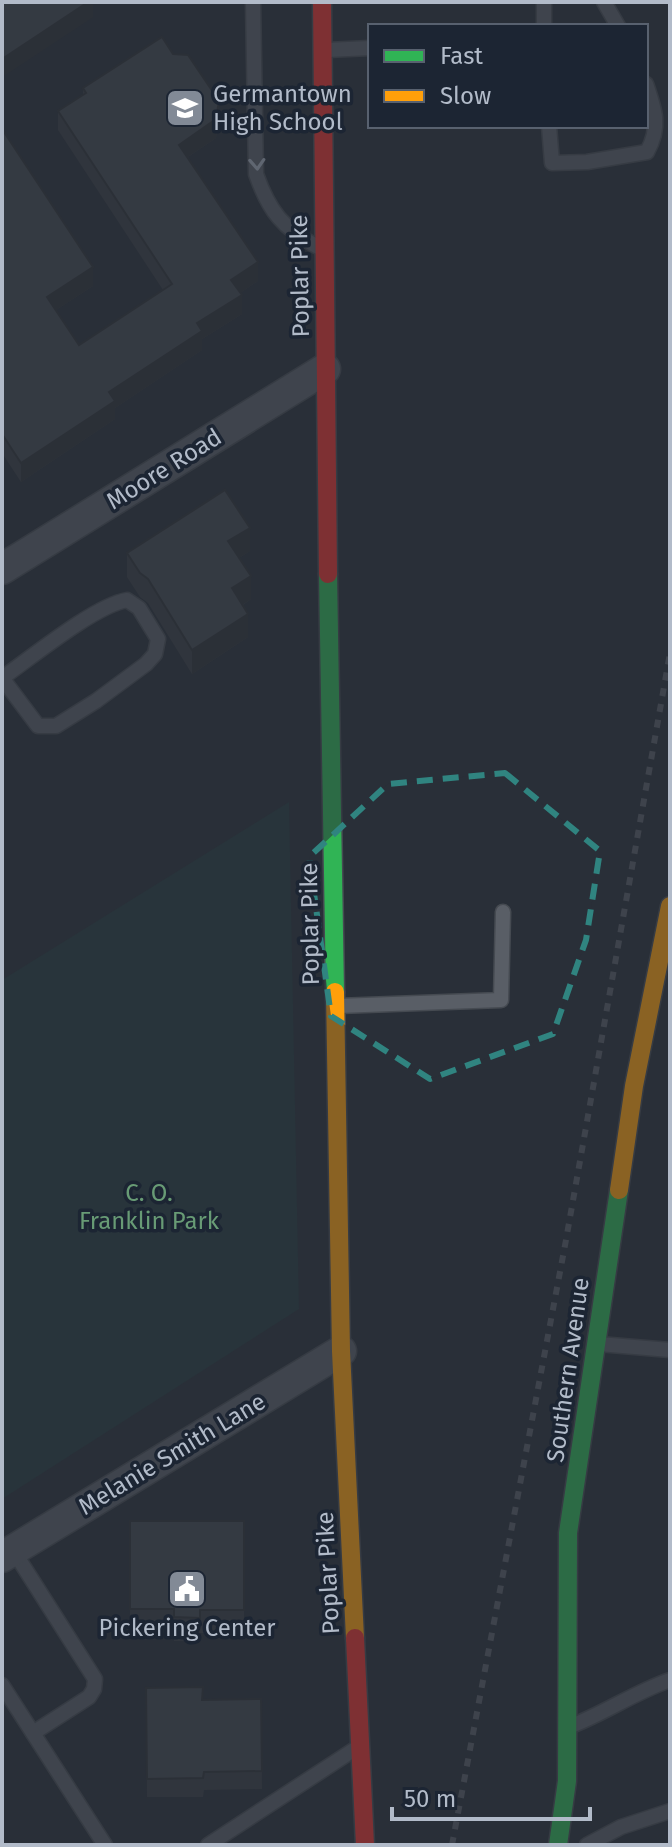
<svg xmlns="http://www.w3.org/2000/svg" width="672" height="1847" viewBox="0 0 672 1847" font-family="'Fira Sans',sans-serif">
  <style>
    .green { fill: #263a3e }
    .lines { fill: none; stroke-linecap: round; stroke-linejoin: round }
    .lane-casing { stroke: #454a51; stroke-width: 17 }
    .street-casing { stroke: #454a51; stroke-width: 33 }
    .fast-casing { stroke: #454a51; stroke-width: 21 }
    .slow-casing { stroke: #454a51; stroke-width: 21 }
    .jam-casing { stroke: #454a51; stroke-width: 21 }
    .lane { stroke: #595e66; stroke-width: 14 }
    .street { stroke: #595e66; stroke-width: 30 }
    .fast { stroke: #30b455; stroke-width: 18 }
    .slow { stroke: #ff9f0a; stroke-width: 18 }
    .jam { stroke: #e5322d; stroke-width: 18 }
    .rail { stroke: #575c64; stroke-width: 6; stroke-dasharray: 8 8; stroke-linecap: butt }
    .wall { fill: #393d43 }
    .shaded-wall { fill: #2e3237 }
    .building { fill: #42474e; stroke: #2e3237; stroke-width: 2 }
    .oneway { stroke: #a0a8b5 }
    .marked { fill: none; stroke: #308480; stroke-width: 6; stroke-dasharray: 16 10; stroke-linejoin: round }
    .labels { text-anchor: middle; stroke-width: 7; stroke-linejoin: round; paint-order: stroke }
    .poi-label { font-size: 24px; fill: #b2bbc9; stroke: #1c2533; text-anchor: start }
    .street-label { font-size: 24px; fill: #b2bbc9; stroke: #1c2533 }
    .park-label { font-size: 24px; fill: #689b75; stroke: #1c2533 }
  </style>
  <rect width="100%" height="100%" fill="#292f38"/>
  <polygon class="green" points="289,802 299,1309 2,1499 2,980"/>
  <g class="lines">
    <g class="lane-casing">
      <g id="lane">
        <path d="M253,2L256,174C269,211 283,229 318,247"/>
        <polyline points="604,2 618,26"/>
        <polyline points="544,26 544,2"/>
        <polyline points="327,50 370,48"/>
        <path d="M549,126L552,163L587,162L647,152C661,127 655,110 646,84"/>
        <path d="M127,600L139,608L158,639L155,654L146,664L96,701L56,726H38L2,678C32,657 94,606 127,600Z"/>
        <polyline points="338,1006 501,1000 503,912"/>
        <polyline points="599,1344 670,1350"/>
        <polyline points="13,1550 95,1679 94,1689 89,1697 33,1733"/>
        <polyline points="2,1685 105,1845"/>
        <path d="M571,1726C605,1713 635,1692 670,1680"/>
        <polyline points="208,1845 355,1749"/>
        <polyline points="587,1845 621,1827 670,1811"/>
      </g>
    </g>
    <g class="street-casing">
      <g id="street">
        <polyline points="2,569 325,369"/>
        <polyline points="2,1557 341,1351"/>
      </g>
    </g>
    <g class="fast-casing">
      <g id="fast">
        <polyline points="328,574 335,992"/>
        <polyline points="558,1845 567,1781 568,1533 619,1190"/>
      </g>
    </g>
    <g class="slow-casing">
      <g id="slow">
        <polyline points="335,992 341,1351 355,1638"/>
        <polyline points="619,1190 634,1086 670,906"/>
      </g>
    </g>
    <g class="jam-casing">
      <g id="jam">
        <polyline points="322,2 328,574"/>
        <polyline points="355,1638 365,1845"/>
      </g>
    </g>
    <use href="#lane" class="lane"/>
    <use href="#street" class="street"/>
    <use href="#fast" class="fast"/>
    <use href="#slow" class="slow"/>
    <use href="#jam" class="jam"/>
    <polyline class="rail" points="452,1845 566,1240 670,653"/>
  </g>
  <g class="wall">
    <polygon points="83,88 219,120 216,138 188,157 258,281 240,293 242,314 202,339 202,350 115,408 115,419 21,482 2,453 2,129 93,286 56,310 79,345 163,290 58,130 58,111 83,95"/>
    <polygon points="250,551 239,558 251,599 243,605 248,637 192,674 148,603 140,597 127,577 127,553"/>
    <polygon points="130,1521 244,1521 244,1633 200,1633 200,1641 174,1641 174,1633 130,1633"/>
    <polygon points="146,1688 202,1700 261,1699 262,1789 204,1790 203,1797 147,1797"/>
  </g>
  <g class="shaded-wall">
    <polygon points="88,2 93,2 93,17 2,77 2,59"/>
    <polygon points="219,101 219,120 216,138 179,163 179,145"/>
    <polygon points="258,262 258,281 231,299 231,280"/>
    <polygon points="93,267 93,286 47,316 47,297"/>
    <polygon points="242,295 242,314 202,339 202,350 115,408 115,419 21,482 21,463 197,323"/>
    <polygon points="250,528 250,551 228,565 228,541"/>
    <polygon points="251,576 251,599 232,612 232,588"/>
    <polygon points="248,614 248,637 192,674 192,650"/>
  </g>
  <g class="building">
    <polygon points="2,2 88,2 2,59"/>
    <polygon points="162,37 173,54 188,55 219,101 216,119 179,145 258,262 231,280 242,295 197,323 202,331 109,392 115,401 21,463 2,434 2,129 93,267 47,297 79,345 172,284 58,111 86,93 83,88"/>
    <polygon points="225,490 250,528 228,541 251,576 232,588 248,614 192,650 148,579 140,573 127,553"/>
    <polygon points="130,1521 244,1521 244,1610 200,1610 200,1618 174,1617 174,1609 130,1609"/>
    <polygon points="203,1687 202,1700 261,1699 262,1771 204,1772 203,1778 147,1779 146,1688"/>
  </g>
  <defs><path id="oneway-chevron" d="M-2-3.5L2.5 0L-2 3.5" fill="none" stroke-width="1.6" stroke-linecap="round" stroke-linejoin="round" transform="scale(2)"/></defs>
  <use class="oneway" href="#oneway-chevron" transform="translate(257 164) rotate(87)"/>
  <path d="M0 0H672V1847H0ZM505,773L600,851L586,940L553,1034L430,1079L331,1016L309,857L388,784Z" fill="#292f38" fill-opacity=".55" fill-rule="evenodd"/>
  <path class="marked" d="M505,773L600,851L586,940L553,1034L430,1079L331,1016L309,857L388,784Z"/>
  <defs>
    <g id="school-square" transform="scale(2)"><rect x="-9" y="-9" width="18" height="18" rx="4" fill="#828a96" stroke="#1c2533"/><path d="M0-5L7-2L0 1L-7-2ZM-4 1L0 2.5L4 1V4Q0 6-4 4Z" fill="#fff"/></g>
    <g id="civic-square" transform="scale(2)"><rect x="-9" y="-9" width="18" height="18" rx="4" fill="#828a96" stroke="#1c2533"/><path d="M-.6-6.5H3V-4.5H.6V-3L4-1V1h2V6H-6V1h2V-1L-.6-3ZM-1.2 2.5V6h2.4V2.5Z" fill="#fff"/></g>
  </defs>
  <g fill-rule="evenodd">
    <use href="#school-square" x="185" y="108"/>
    <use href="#civic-square" x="187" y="1589"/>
  </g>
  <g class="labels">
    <g class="poi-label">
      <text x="213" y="102">Germantown<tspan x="213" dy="28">High School</tspan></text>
      <text x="187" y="1636" text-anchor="middle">Pickering Center</text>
    </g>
    <g class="street-label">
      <text transform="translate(300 276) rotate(-91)" y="8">Poplar Pike</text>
      <text transform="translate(164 469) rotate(-32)" y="8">Moore Road</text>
      <text transform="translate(310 924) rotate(-91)" y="8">Poplar Pike</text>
      <text transform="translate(568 1370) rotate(-82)" y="8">Southern Avenue</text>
      <text transform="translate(172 1454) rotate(-31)" y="8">Melanie Smith Lane</text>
      <text transform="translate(328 1573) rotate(-93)" y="8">Poplar Pike</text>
    </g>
    <g class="park-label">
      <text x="149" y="1201">C. O.<tspan x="149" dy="28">Franklin Park</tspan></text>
    </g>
  </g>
  <rect width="672" height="1847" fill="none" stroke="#b2bbc9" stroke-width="8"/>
  <rect x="368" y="24" width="280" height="104" fill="#1c2533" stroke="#58616f" stroke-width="2"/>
  <rect x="384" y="50" width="40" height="12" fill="#30b455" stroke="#58616f" stroke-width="2"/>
  <text x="440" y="64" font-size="24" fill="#b2bbc9">Fast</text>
  <rect x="384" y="90" width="40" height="12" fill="#ff9f0a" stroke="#58616f" stroke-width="2"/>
  <text x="440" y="104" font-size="24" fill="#b2bbc9">Slow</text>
  <path d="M392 1807v12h198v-12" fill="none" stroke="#b2bbc9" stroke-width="4"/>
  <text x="404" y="1807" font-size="24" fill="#b2bbc9" stroke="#1c2533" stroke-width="6" paint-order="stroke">50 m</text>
</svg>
